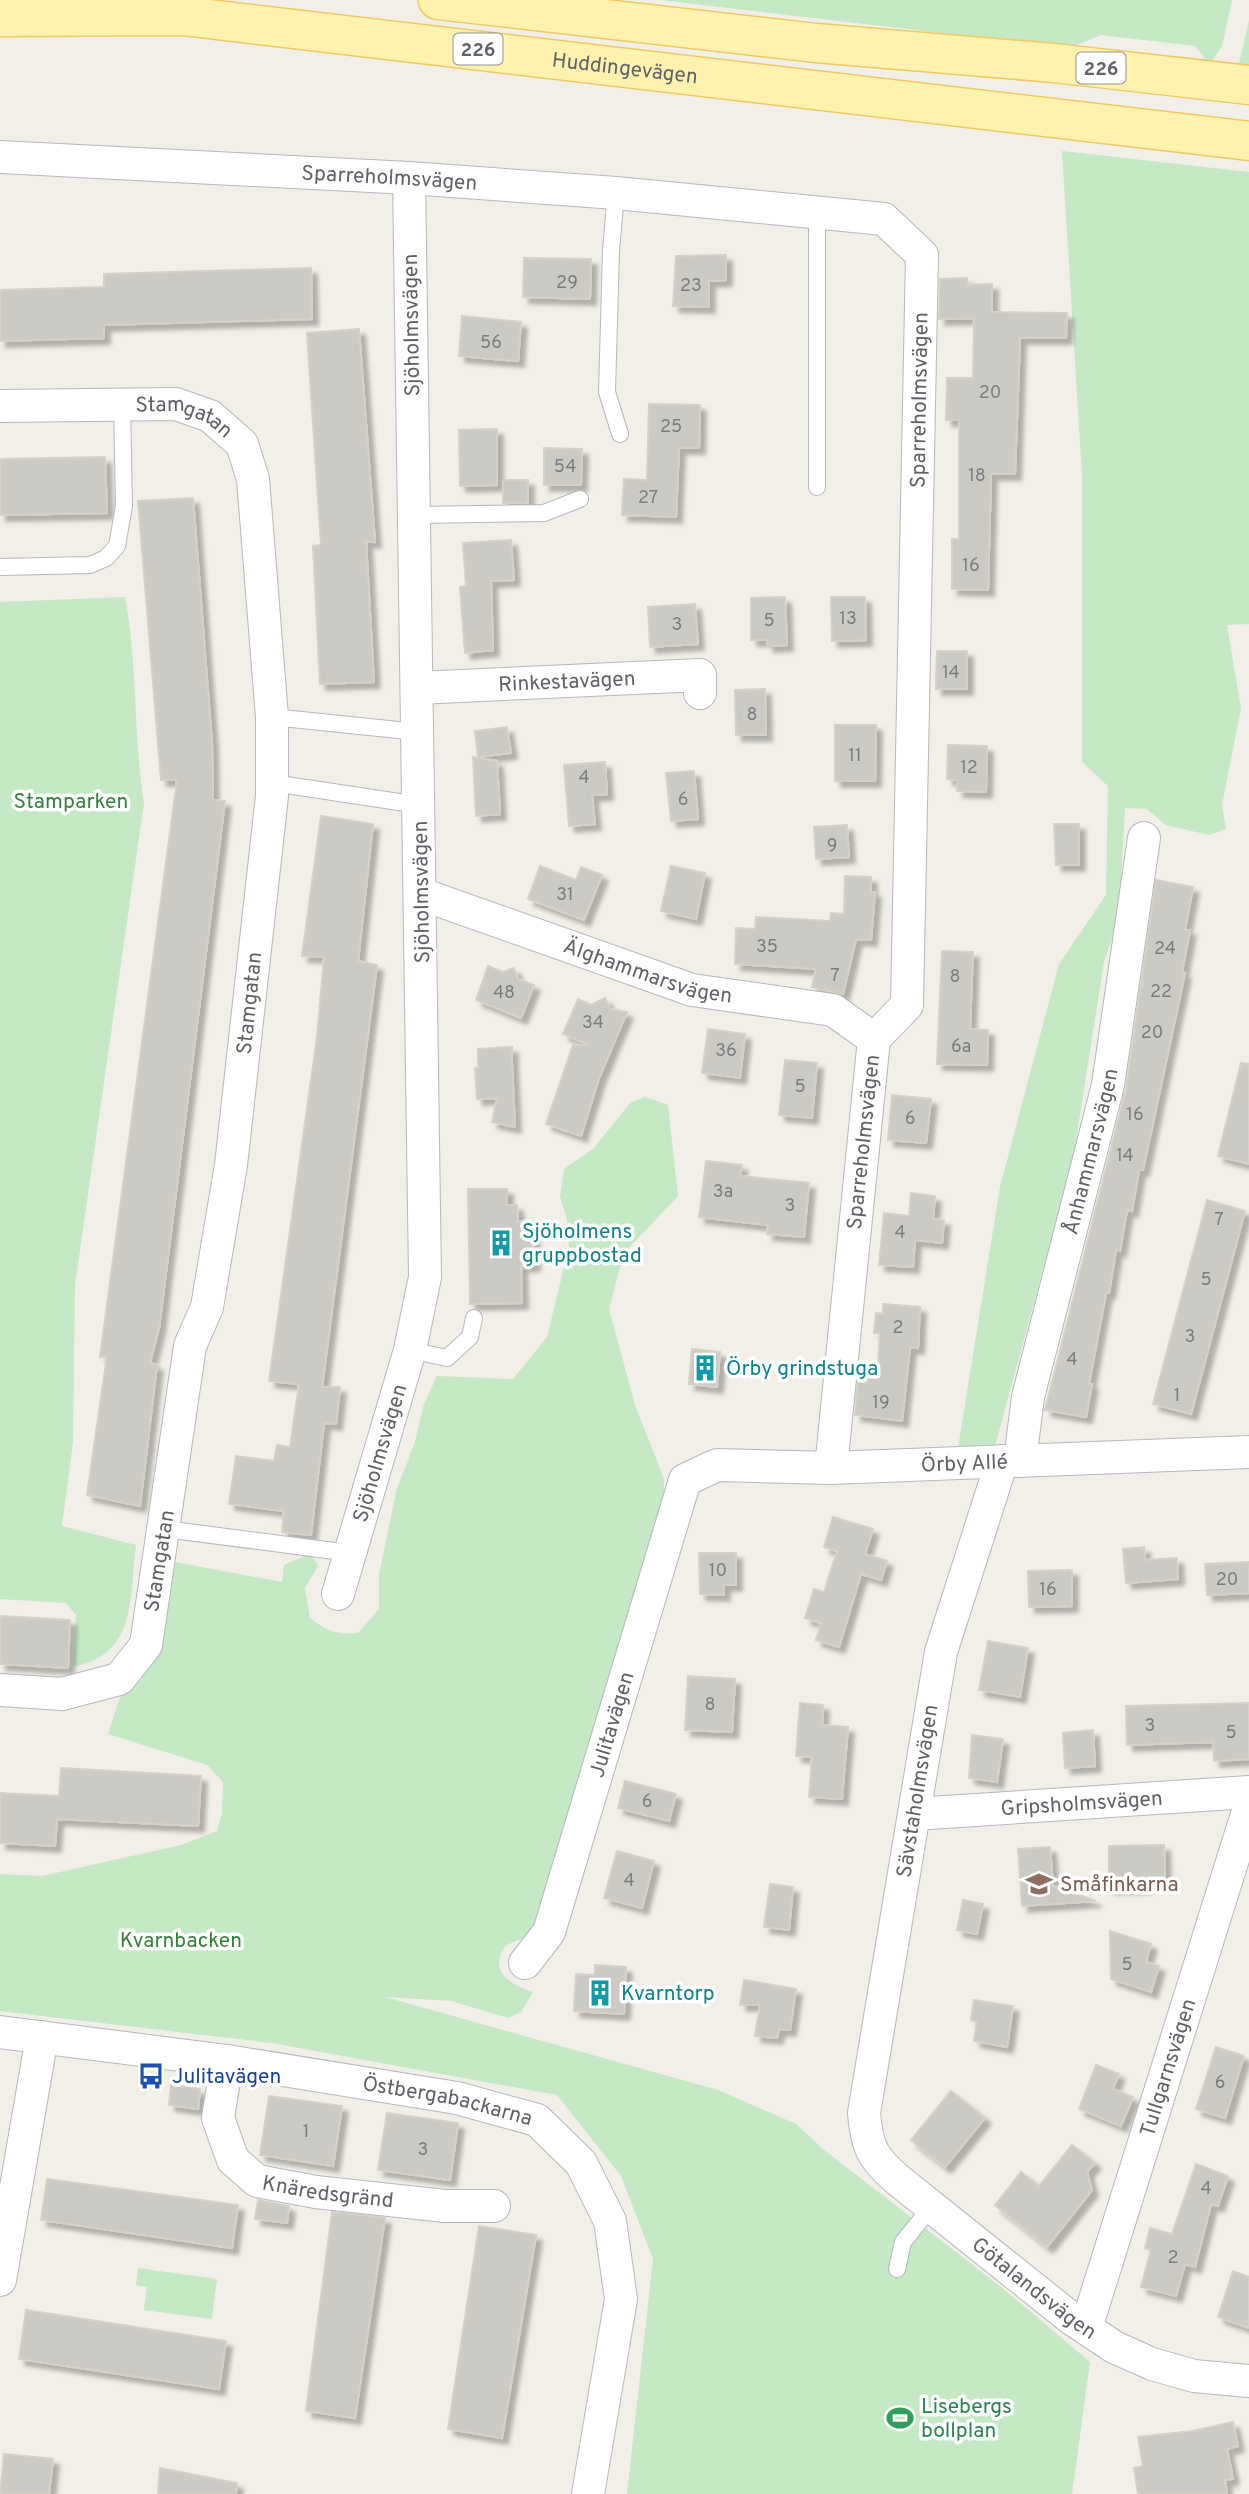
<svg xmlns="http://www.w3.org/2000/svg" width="1249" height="2494" viewBox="0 0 1249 2494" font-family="Overpass,sans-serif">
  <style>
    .green { fill: #c5e8c5 }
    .building { fill: #cccac5; stroke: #d6d1c6; stroke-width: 2; filter: url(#shadow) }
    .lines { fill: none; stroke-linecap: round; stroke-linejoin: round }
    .lane-casing { stroke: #b5b8bc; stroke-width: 18 }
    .street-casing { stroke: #b5b8bc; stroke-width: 34 }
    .primary-casing { stroke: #f2c960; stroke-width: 41 }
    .lane { stroke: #fff; stroke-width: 16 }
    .street { stroke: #fff; stroke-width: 32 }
    .primary { stroke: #fff2af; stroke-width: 38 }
    .labels { text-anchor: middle; stroke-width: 7; stroke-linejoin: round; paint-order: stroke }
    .number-label { font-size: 18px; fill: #7a7d7f }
    .shield { fill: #fff; stroke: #8f9295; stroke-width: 2 }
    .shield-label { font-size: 19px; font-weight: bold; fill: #5f6368 }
    .street-label { font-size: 21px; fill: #5f6368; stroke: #fff }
    .park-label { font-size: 21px; fill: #348238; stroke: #fff }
    .culture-label { font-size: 21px; fill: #0d838f; stroke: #fff; text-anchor: start }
    .education-label { font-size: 21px; fill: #785e54; stroke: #fff; text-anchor: start }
    .transit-label { font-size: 21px; fill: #164399; stroke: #fff; text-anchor: start }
    .leisure-label { font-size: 21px; fill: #27864d; stroke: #fff; text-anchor: start }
  </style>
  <defs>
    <filter id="shadow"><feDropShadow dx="6" dy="6" stdDeviation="2" flood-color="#0004"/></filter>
  </defs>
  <rect width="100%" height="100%" fill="#f1efe8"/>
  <g class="green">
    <polygon points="660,0 1232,0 1222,46 1210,65 1195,46 1101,35 1069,48"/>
    <polygon points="1249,20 1249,69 1238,68"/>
    <polygon points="1062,151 1249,172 1249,624 1227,625 1241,709 1222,805 1226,829 1209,835 1166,825 1147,809 1125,808 1119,917 1104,962 1073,1159 994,1450 958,1448 1000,1187 1059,964 1106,895 1108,786 1082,762 1082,476"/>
    <path d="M125,597C138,665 133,735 144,803L75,1285L73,1442L62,1526L136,1545C129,1598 138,1654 73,1667L76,1615L66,1603L0,1599V602Z"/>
    <path d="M645,1097L668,1105L678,1196L624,1253L609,1309L635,1405L664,1479V1512L543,1914C538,1920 533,1931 526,1936C519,1942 508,1941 503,1950C489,1974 515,1986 533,1992L521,2012L508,2018L451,2001L385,1997L718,2090L796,2124L823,2149L1006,2291L1090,2362L1072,2494H627L653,2259L621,2176L557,2095L272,2043L0,2011V1874L42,1876L181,1845L217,1831L222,1813L223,1782L207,1765L108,1734L121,1694L141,1680L153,1651L170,1561L282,1582L284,1565L311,1553L318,1566L305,1588L310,1618C326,1631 337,1635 358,1633L379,1609V1574L397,1488L414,1445L424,1404L437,1376L513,1379L547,1337L569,1247L567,1219L560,1197L564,1169L594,1148L630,1103Z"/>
    <polygon points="138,2268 217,2279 212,2319 144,2310 147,2287 136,2285"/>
  </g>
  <g class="building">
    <polygon points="726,255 726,280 709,281 709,307 673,306 676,256"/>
    <polygon points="524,258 591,259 590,299 523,297"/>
    <polygon points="311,268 312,319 104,325 104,338 0,341 0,290 104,287 104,274"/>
    <polygon points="967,278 967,285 992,284 992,312 1067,313 1066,338 1020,338 1015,474 991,474 988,590 952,589 952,539 959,539 959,420 946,420 947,378 973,378 974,318 939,319 940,279"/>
    <polygon points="462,316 521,322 518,361 459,356"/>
    <polygon points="359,329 375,542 366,541 374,682 320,684 313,546 321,545 307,333"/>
    <polygon points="649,404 700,405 699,448 679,448 676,517 622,515 624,479 647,480"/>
    <polygon points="497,429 497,485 460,486 459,430"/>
    <polygon points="544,448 582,449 581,485 544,485"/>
    <polygon points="105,457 107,513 0,515 0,459"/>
    <rect x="503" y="480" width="25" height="23"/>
    <polygon points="193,498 212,743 213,800 225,801 159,1328 150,1363 157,1365 140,1506 87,1495 107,1356 100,1357 177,780 161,780 138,501"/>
    <polygon points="511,540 514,580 491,581 493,650 465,653 460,587 466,586 463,543"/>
    <polygon points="785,597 787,645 768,646 767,640 751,640 751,598"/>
    <polygon points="831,597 865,597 866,640 832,641"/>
    <polygon points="695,604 698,644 650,647 648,607"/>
    <polygon points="937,651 967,651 967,689 936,689"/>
    <polygon points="765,689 766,735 736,735 735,690"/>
    <polygon points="835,725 876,725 875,781 835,781"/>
    <polygon points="507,727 511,753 478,757 475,731"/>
    <polygon points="948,745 987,746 986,792 957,791 957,780 947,779"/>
    <polygon points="473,757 497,761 500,814 476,816"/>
    <polygon points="605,762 607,794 592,795 595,824 569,826 564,765"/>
    <polygon points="694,771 698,819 671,821 666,773"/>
    <polygon points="321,816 373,824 358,961 377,965 322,1387 340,1387 336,1424 324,1423 311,1535 282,1532 284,1511 229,1504 236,1456 274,1461 277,1445 290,1447 299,1384 269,1381 317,1037 324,957 302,956"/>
    <polygon points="1054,824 1079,824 1079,865 1056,865"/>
    <polygon points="847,825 849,857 816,859 814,827"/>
    <polygon points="540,866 576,880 581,867 602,875 584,920 528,899"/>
    <polygon points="671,866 705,873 696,919 661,911"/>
    <polygon points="845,876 871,877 871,892 875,892 871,940 856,939 843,994 812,987 816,969 735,964 736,928 755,929 756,917 830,921 831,913 844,914"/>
    <polygon points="1156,880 1193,887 1185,930 1190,930 1182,972 1185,973 1143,1170 1139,1170 1132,1211 1127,1210 1120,1251 1116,1250 1109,1293 1106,1293 1089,1384 1092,1384 1086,1417 1045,1410 1126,1089"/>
    <polygon points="942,951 973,952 970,1029 988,1030 987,1065 937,1064"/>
    <polygon points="488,966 503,972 514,968 518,979 534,985 521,1018 476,1000"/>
    <polygon points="605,998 610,1009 627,1012 599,1078 581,1136 546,1124 573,1045 590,1045 563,1034 578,999 591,1005"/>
    <polygon points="708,1029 745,1034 740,1078 702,1073"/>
    <polygon points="512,1047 512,1063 515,1127 492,1122 497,1098 477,1099 475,1068 478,1068 478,1049"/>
    <polygon points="785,1060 817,1063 812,1118 779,1115"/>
    <polygon points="1241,1063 1249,1064 1249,1164 1218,1156"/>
    <polygon points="892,1095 931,1099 926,1143 888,1140"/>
    <polygon points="706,1161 742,1165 740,1176 809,1183 804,1237 767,1234 768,1225 699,1217"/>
    <polygon points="468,1189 507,1189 507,1205 517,1205 518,1222 533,1221 534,1265 521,1266 522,1303 470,1304"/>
    <polygon points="911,1193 935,1196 933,1219 944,1220 942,1243 915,1240 913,1267 879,1265 884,1213 909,1216"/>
    <polygon points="1207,1200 1245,1211 1191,1414 1153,1404"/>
    <polygon points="883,1304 920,1307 918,1348 910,1347 902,1421 855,1415 858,1381 867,1383 866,1378 877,1379 880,1333 874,1333 876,1313 883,1314"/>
    <polygon points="692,1349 720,1352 717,1387 689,1384"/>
    <polygon points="833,1517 873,1529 865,1554 887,1561 881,1580 861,1574 839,1647 816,1640 821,1623 805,1618 814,1589 824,1592 837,1551 824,1547"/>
    <polygon points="1144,1547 1145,1560 1177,1558 1178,1579 1126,1583 1123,1549"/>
    <polygon points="699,1553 736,1553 736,1585 724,1585 724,1595 700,1594"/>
    <polygon points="1249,1562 1249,1593 1207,1595 1205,1564"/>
    <polygon points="1072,1570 1072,1606 1029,1607 1028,1571"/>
    <polygon points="0,1616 70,1620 68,1668 0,1664"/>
    <polygon points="988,1641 1028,1648 1020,1697 979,1690"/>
    <polygon points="688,1676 735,1679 732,1732 685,1730"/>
    <polygon points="800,1703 823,1705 822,1725 848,1727 842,1799 809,1797 812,1757 796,1756"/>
    <polygon points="1249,1703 1249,1759 1214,1761 1213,1742 1127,1745 1126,1706"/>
    <polygon points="1093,1730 1095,1766 1065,1768 1063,1733"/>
    <polygon points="972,1735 1003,1739 997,1782 969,1778"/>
    <polygon points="61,1768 201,1776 198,1826 57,1819 55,1846 0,1843 0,1793 59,1796"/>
    <polygon points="625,1781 676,1794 669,1821 618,1808"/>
    <polygon points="1164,1845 1165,1879 1146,1879 1146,1887 1109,1888 1109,1846"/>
    <polygon points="1050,1847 1053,1886 1096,1901 1022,1906 1018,1849"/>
    <polygon points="617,1851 654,1861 642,1908 604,1898"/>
    <polygon points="770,1884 793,1887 789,1930 764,1927"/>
    <polygon points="963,1900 983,1904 977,1934 957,1930"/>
    <polygon points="1110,1931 1151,1944 1146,1962 1159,1966 1151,1992 1111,1979"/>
    <polygon points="595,1965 626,1967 624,2014 574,2011 576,1974 595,1975"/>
    <polygon points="744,1980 796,1989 790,2030 779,2029 777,2038 755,2036 760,2005 740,2005"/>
    <polygon points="974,2000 1013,2006 1007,2047 974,2041 977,2022 971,2020"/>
    <polygon points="1216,2047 1244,2056 1225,2118 1196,2109"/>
    <polygon points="1096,2065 1119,2074 1113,2089 1133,2097 1121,2126 1079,2109"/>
    <polygon points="171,2085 200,2089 198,2109 169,2105"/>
    <polygon points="951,2091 985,2118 945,2167 911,2140"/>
    <polygon points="269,2096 342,2106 333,2166 260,2155"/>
    <polygon points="387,2113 458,2123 450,2180 378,2170"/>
    <polygon points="1072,2145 1095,2163 1087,2172 1092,2190 1047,2247 995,2205 1021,2172 1039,2186"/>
    <polygon points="1196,2164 1228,2176 1218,2206 1211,2204 1195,2267 1185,2264 1176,2296 1141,2287 1151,2250 1145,2248 1150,2228 1172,2234"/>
    <polygon points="47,2179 238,2205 232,2248 41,2220"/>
    <polygon points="258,2200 289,2206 287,2223 255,2219"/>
    <polygon points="332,2212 385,2218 355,2418 306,2411"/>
    <polygon points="479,2226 536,2235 502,2438 448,2429"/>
    <polygon points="1233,2271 1249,2277 1249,2328 1218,2317"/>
    <polygon points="26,2310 226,2341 219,2389 19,2359"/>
    <polygon points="1233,2422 1238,2446 1227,2449 1233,2479 1225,2480 1227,2494 1138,2494 1134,2468 1143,2466 1138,2437 1193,2431"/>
    <polygon points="4,2454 53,2459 49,2494 0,2494"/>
    <polygon points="160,2468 237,2483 236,2494 158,2494"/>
  </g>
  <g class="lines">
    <g class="lane-casing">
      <g id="lane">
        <polyline points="616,193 611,251 607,392 620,434"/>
        <polyline points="817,487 817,213"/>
        <polyline points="415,515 544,513 580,499"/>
        <polyline points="0,567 90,565 106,558 117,546 124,506 122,402"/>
        <polyline points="272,717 418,732"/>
        <polyline points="273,783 419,805"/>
        <polyline points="410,1350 447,1358 470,1337 474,1318"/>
        <polyline points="165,1529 350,1553"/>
        <polyline points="897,2269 903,2242 932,2206"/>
      </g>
    </g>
    <g class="street-casing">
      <g id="street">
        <path id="s1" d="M0,157L409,178L616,193L884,219L922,255L907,1005L874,1039L831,1468"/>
        <path id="s2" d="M0,406L176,404L210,416L242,444L253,479L272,717V796L231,1165L207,1307L190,1346L146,1645L119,1679L62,1694L0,1690"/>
        <path id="s3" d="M417,688L700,675V693"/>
        <path id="s4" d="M421,894L692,990L833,1010L874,1039"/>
        <path id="s5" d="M1020,1460L1028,1397L1108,1085L1144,838"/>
        <path id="s6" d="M1002,1461L941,1652L864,2113C867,2147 872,2158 898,2180L1072,2319L1114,2347L1152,2364L1194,2376L1249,2381"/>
        <path id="s7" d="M338,1594L410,1350L425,1277L409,178"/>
        <path id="s8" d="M914,1814L1249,1792"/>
        <path id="s9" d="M525,1963L549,1932L685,1480L717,1465L831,1468L1249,1452"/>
        <path id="s10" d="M0,2032L227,2061L457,2098L537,2120L581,2163L610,2221L621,2299L588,2494"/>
        <path id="s11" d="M227,2061L218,2118L233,2160L257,2181L316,2192L445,2206H494"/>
        <polyline points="0,2280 42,2037"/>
        <path id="s12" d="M1086,2328L1249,1808"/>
      </g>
    </g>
    <g class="primary-casing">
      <g id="primary">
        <polyline points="438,0 816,43 1054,63 1249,85"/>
        <path id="s13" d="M0,17L183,16L1249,141"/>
      </g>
    </g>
    <use href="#lane" class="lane"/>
    <use href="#street" class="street"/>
    <use href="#primary" class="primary"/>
  </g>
  <defs>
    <g id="building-bare" transform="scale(2.1)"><path d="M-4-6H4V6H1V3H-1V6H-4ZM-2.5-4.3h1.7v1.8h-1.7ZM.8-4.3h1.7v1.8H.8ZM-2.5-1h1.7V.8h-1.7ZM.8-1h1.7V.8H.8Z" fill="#0f9aa8" stroke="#fff" stroke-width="2.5" paint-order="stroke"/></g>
    <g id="school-bare" transform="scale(2.1)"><path d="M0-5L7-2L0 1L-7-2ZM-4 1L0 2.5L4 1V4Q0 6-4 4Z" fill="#8d6e63" stroke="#fff" stroke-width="2.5" paint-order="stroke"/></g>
    <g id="bus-bare" transform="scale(2.1)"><path d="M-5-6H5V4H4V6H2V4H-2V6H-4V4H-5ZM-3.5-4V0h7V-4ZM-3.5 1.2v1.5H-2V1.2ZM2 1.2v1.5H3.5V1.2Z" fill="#1a4fb4" stroke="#fff" stroke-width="2.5" paint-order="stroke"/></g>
    <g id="stadium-bare" transform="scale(2.1)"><path d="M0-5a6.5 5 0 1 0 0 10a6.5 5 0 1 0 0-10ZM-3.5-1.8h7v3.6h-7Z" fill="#2e9e5b" stroke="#fff" stroke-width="2.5" paint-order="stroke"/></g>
  </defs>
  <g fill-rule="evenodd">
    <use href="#building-bare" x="501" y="1243"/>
    <use href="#building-bare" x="705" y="1368"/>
    <use href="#school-bare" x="1039" y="1884"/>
    <use href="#building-bare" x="600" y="1993"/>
    <use href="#bus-bare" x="151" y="2076"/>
    <use href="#stadium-bare" x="900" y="2418"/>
  </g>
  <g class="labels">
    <g class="number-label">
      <text x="567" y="288">29</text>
      <text x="691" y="291">23</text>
      <text x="491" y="348">56</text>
      <text x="990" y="398">20</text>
      <text x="671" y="432">25</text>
      <text x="565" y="472">54</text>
      <text x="977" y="481">18</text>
      <text x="648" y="503">27</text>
      <text x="971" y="571">16</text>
      <text x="848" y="624">13</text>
      <text x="769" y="626">5</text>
      <text x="677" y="630">3</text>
      <text x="951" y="678">14</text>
      <text x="752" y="720">8</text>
      <text x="855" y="761">11</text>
      <text x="969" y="773">12</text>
      <text x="584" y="783">4</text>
      <text x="683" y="805">6</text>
      <text x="832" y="851">9</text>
      <text x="565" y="900">31</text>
      <text x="767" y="952">35</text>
      <text x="1165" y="954">24</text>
      <text x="835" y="981">7</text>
      <text x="955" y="982">8</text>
      <text x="1161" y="997">22</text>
      <text x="504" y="998">48</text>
      <text x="593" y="1028">34</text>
      <text x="1152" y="1038">20</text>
      <text x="961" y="1052">6a</text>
      <text x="726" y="1056">36</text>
      <text x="800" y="1092">5</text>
      <text x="1135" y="1120">16</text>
      <text x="910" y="1124">6</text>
      <text x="1125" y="1161">14</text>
      <text x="723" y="1197">3a</text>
      <text x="790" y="1211">3</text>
      <text x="1219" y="1225">7</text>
      <text x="900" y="1238">4</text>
      <text x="1206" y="1285">5</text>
      <text x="898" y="1333">2</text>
      <text x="1190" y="1342">3</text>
      <text x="1072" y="1365">4</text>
      <text x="1177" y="1401">1</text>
      <text x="881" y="1408">19</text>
      <text x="718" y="1576">10</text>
      <text x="1227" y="1585">20</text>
      <text x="1048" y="1595">16</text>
      <text x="710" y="1710">8</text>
      <text x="1150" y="1731">3</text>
      <text x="1231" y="1738">5</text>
      <text x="647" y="1807">6</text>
      <text x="629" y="1886">4</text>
      <text x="1127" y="1970">5</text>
      <text x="1220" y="2088">6</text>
      <text x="306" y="2137">1</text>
      <text x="423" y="2155">3</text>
      <text x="1206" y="2194">4</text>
      <text x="1173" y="2263">2</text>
    </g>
    <g class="shield">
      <rect x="453.5" y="33.5" width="49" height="31" rx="5"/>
      <rect x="1076.5" y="52.5" width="49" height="31" rx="5"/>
    </g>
    <g class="shield-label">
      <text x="478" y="56">226</text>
      <text x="1101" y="75">226</text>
    </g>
    <g class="street-label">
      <text dy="7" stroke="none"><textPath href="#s13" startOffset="628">Huddingevägen</textPath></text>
      <text dy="7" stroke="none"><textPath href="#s1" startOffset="390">Sparreholmsvägen</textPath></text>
      <text transform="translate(411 325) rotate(-91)" y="7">Sjöholmsvägen</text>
      <text transform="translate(919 400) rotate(-89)" y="7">Sparreholmsvägen</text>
      <text dy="7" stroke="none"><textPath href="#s2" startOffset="187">Stamgatan</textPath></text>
      <text dy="7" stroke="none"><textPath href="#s3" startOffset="150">Rinkestavägen</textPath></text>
      <text transform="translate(421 892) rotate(-91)" y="7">Sjöholmsvägen</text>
      <text dy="7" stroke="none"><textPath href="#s4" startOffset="240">Älghammarsvägen</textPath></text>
      <text transform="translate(249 1003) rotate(-84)" y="7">Stamgatan</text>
      <text transform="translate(863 1142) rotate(-84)" y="7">Sparreholmsvägen</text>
      <text dy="7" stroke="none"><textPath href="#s5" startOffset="317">Ånhammarsvägen</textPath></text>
      <text dy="7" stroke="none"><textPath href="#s7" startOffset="147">Sjöholmsvägen</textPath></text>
      <text dy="7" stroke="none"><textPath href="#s9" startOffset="794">Örby Allé</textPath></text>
      <text transform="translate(159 1561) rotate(-81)" y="7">Stamgatan</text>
      <text dy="7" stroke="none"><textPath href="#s9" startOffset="256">Julitavägen</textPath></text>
      <text transform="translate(917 1791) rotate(-81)" y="7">Sävstaholmsvägen</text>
      <text dy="7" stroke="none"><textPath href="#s8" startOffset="168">Gripsholmsvägen</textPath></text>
      <text dy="7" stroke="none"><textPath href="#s12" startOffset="273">Tullgarnsvägen</textPath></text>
      <text dy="7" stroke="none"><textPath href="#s10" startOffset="453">Östbergabackarna</textPath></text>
      <text dy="7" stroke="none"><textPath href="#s11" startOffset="206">Knäredsgränd</textPath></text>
      <text dy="7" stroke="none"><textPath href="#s6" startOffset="920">Götalandsvägen</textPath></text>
    </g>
    <g class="park-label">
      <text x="71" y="808">Stamparken</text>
      <text x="181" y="1947">Kvarnbacken</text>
    </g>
    <g class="culture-label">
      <text x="522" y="1238">Sjöholmens<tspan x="522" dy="24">gruppbostad</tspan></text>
      <text x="726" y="1375">Örby grindstuga</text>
      <text x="621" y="2000">Kvarntorp</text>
    </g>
    <g class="education-label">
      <text x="1060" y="1891">Småfinkarna</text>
    </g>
    <g class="transit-label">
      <text x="172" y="2083">Julitavägen</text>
    </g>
    <g class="leisure-label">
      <text x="921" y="2413">Lisebergs<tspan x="921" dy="24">bollplan</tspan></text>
    </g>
  </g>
</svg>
